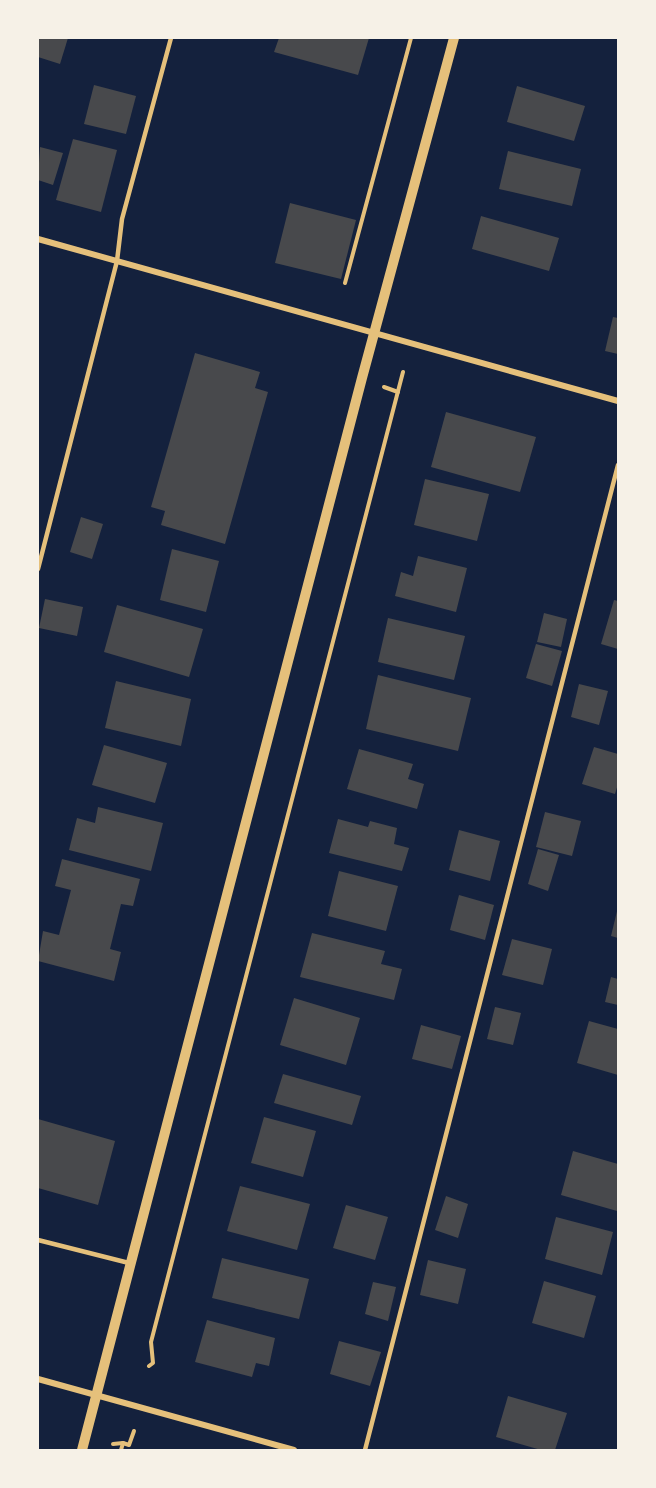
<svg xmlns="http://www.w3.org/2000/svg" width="656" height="1488" viewBox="0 0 656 1488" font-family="Poppins,sans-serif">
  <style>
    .building { fill: #48494c }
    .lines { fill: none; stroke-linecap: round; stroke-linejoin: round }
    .path { stroke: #e5c07b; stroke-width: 4 }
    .service { stroke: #e5c07b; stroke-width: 4.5 }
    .minor { stroke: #e5c07b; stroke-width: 6 }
    .tertiary { stroke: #e5c07b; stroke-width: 10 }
  </style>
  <rect width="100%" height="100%" fill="#14213d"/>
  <g class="building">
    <polygon points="38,38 68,38 60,64 38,57"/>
    <polygon points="279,38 369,38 358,75 274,52"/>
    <polygon points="94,85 136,96 126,134 84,124"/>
    <polygon points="517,86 585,106 574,141 507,122"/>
    <polygon points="73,139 117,150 101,212 56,200"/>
    <polygon points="40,147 63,153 53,185 38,180"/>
    <polygon points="508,151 581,169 572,206 499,189"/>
    <polygon points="290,203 356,220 341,279 275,263"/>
    <polygon points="481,216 559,238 549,271 472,249"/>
    <polygon points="613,317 618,318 618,354 605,351"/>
    <polygon points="195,353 260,372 255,388 268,392 225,544 161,525 165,511 151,507"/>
    <polygon points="446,412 536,437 520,492 431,467"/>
    <polygon points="425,479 489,494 477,541 414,525"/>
    <polygon points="81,517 103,524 92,559 70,552"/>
    <polygon points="172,549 219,561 206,612 160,600"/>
    <polygon points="418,556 467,568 456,612 395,596 401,572 413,576"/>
    <polygon points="45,599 83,607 77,636 39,628"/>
    <polygon points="614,600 618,601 618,649 601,644"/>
    <polygon points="117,605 203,629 189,677 104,652"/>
    <polygon points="544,613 567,619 561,647 537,642"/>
    <polygon points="388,618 465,636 454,680 378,662"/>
    <polygon points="536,644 562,651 552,686 526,678"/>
    <polygon points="378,675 471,698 458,751 366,729"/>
    <polygon points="116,681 191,699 181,746 105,728"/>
    <polygon points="579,684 608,691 599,725 571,717"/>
    <polygon points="104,745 167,763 155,803 92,785"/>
    <polygon points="594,747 618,754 618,784 615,794 582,784"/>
    <polygon points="359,749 413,764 408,779 424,784 417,809 347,789"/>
    <polygon points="98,807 163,823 151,871 69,850 77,818 95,823"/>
    <polygon points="545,812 581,821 572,856 536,847"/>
    <polygon points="338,819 368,827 370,821 397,828 394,844 409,848 402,871 329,853"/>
    <polygon points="459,830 500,841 490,881 449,870"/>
    <polygon points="538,849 559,855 548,891 528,884"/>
    <polygon points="62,859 140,879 133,906 121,904 110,949 121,952 114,981 38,961 43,931 59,935 71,890 55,886"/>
    <polygon points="339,871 398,886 386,931 328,916"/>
    <polygon points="459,895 494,905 485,940 450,930"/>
    <polygon points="618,907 618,938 611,936"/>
    <polygon points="312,933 385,951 381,964 402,969 394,1000 300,977"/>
    <polygon points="512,939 552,949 543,985 502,975"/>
    <polygon points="611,977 618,979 618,1005 605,1002"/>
    <polygon points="294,998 360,1018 346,1065 280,1045"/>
    <polygon points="495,1007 521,1013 513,1045 487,1039"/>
    <polygon points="589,1021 618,1029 618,1075 577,1063"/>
    <polygon points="421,1025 461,1036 452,1069 412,1059"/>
    <polygon points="283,1074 361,1096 352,1125 274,1103"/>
    <polygon points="264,1117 316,1131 303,1177 251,1163"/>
    <polygon points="38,1119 115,1141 98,1205 38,1188"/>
    <polygon points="573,1151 618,1164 617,1211 561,1195"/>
    <polygon points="240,1186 310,1204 297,1250 227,1231"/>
    <polygon points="446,1196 468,1204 458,1238 435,1230"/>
    <polygon points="346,1205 388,1217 375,1260 333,1248"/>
    <polygon points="556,1217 613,1232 602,1275 545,1259"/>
    <polygon points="222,1258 309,1279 299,1319 212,1298"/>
    <polygon points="428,1260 466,1269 458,1304 420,1295"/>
    <polygon points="544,1281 596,1296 584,1338 532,1323"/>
    <polygon points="373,1282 396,1287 388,1321 365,1314"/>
    <polygon points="207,1320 275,1338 269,1366 256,1363 252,1377 195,1362"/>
    <polygon points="339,1341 381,1352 370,1386 330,1374"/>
    <polygon points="508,1396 567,1413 555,1450 541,1450 496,1437"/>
  </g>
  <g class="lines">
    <g class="path">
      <polyline points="345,283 411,38"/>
      <polyline points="384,387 398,392"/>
      <polyline points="149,1366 153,1363 151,1342 403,372"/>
      <polyline points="113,1444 123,1443"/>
      <polyline points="121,1450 123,1443 129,1445 134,1431"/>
    </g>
    <g class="service">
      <polyline points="38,569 117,261 122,219 171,38"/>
      <polyline points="38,1240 129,1263"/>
      <polyline points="365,1450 618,465"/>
    </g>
    <g class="minor">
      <polyline points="38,239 618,401"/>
      <polyline points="38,1379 294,1450"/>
    </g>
    <polyline class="tertiary" points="82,1450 362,378 454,38"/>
  </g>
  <rect width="656" height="1488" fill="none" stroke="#f6f1e7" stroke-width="78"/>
</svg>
